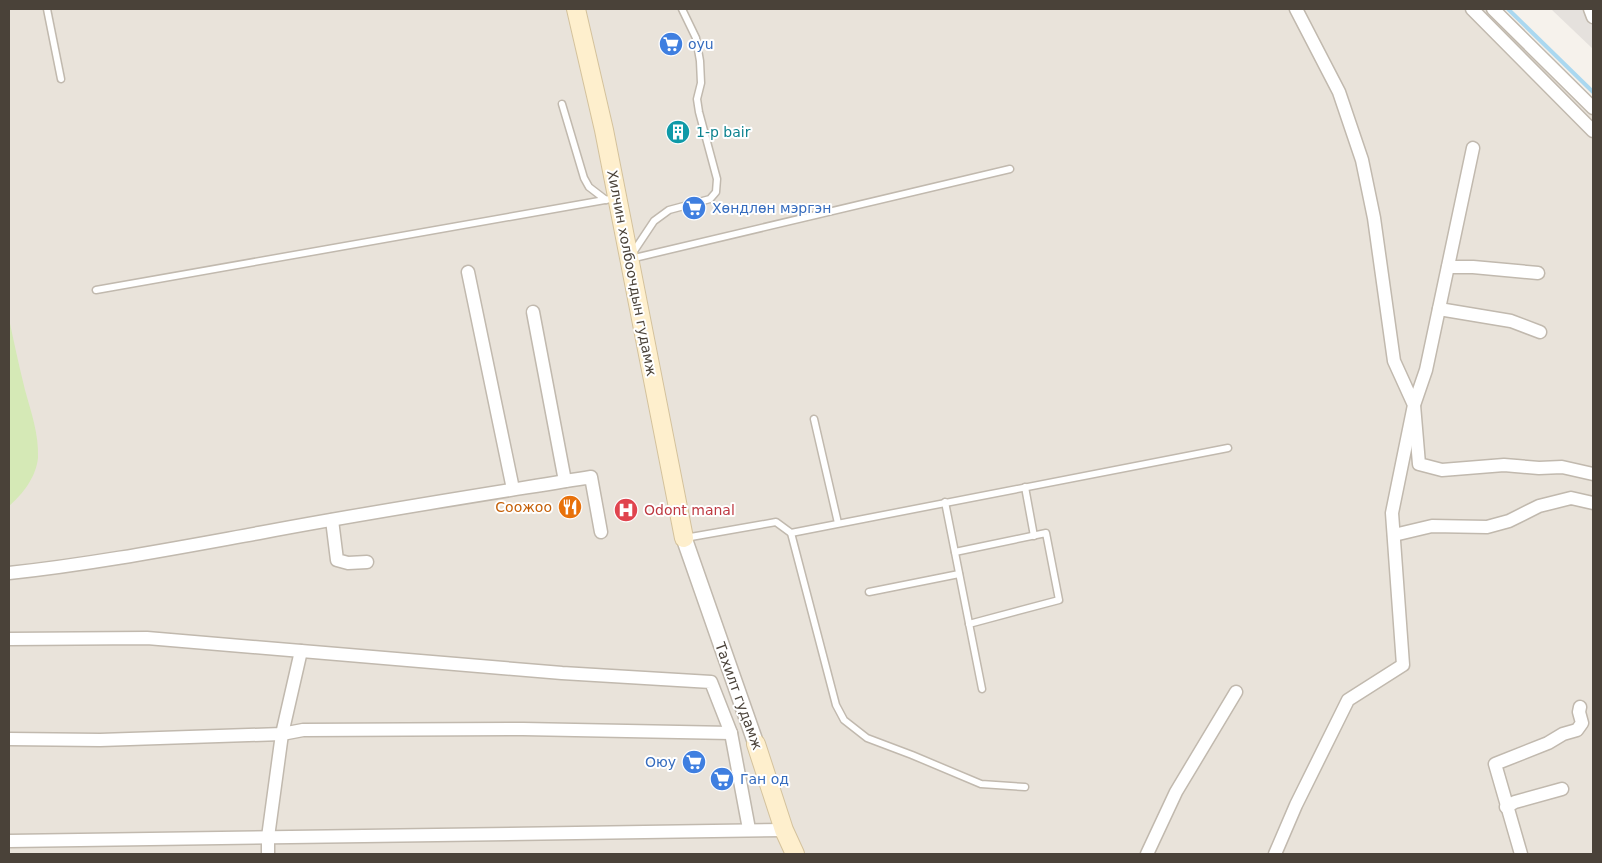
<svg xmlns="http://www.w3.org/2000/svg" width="1602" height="863" viewBox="0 0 1602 863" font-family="'DejaVu Sans',sans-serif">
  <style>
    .residential { fill: #e9e3da }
    .industrial { fill: #e5e1dd }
    .green { fill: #d5e9b6 }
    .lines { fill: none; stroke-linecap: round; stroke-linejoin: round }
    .stream { stroke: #aad8f0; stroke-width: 4 }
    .service-casing { stroke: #c1b9ae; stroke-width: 9 }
    .minor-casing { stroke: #c1b9ae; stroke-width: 15 }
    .tertiary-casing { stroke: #c1b9ae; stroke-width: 18 }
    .secondary-casing { stroke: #d4c29c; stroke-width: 20 }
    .service { stroke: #fff; stroke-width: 6 }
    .minor { stroke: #fff; stroke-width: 12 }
    .tertiary { stroke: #fff; stroke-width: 15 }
    .secondary { stroke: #feefcd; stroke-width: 18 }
    .labels { text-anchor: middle; stroke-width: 4; stroke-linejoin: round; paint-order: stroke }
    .shop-label { font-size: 14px; fill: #366cbe; stroke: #fff; text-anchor: start }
    .culture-label { font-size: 14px; fill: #0d838f; stroke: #fff; text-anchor: start }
    .street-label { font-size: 14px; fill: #4a4239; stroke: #fff }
    .food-label { font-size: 14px; fill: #c56008; stroke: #fff; text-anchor: end }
    .health-label { font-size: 14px; fill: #be3a42; stroke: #fff; text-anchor: start }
  </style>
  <rect width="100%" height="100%" fill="#f6f2ec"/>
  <polygon class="residential" points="9,9 1492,9 1593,110 1593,854 9,854"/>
  <polygon class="industrial" points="1551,9 1593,9 1593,49"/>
  <path class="green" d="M9,319C14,342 19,366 25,390C31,412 39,434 38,458C36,477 23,494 9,506Z"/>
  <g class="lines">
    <polyline class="stream" points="1508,9 1593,92"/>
    <g class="service-casing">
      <g id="service">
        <polyline points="47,9 61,79"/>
        <polyline points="562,104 584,178 589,187 606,200"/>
        <polyline points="632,254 654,221 669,210 710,199 716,192 717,179 699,112 697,99 701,83 700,61 696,38 682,9"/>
        <polyline points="630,259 1010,169"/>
        <polyline points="96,290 616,198"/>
        <polyline points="814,419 838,523"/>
        <polyline points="1025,487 1034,536"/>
        <polyline points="945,502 982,689"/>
        <polyline points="791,533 836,705 844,720 867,738 912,755 981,784 1025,787"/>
        <polyline points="685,538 776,522 791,533 1228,448"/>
        <polyline points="955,552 1046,533 1059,600 969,624"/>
        <polyline points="869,592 959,574"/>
      </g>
    </g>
    <g class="minor-casing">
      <g id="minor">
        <polyline points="1472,9 1593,131"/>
        <polyline points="1493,9 1593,108"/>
        <polyline points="1590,9 1593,17"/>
        <polyline points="1473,148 1426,370 1414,405 1419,464 1442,470 1504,465 1539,468 1562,467 1593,474"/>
        <polyline points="1448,267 1473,267 1538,273"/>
        <polyline points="468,272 513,489"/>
        <polyline points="1439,309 1511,321 1540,332"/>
        <polyline points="533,312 565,481"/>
        <polyline points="332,520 337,560 348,563 367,562"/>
        <polyline points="1394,535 1432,526 1487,527 1509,521 1539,506 1571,498 1593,503"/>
        <path d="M9,573C93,564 176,548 259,533C369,512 480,495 591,477L601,532"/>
        <polyline points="9,639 147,638 562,673 711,682 731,733 749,829"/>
        <polyline points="9,739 100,740 282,734 303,730 523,729 731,733"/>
        <polyline points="1506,807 1515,802 1562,789"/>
        <polyline points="9,841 784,830"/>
        <polyline points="268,854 268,837 282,734 301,651"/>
        <polyline points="1147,854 1176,792 1236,692"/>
        <polyline points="1275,854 1296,805 1348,700 1403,665 1392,513 1414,405 1394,361 1374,218 1362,160 1339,92 1296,9"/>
        <polyline points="1521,854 1495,764 1548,743 1563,734 1577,730 1582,723 1579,712 1580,707"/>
      </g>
    </g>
    <g class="tertiary-casing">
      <polyline id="tertiary" points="684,538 756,744"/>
    </g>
    <g class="secondary-casing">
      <g id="secondary">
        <polyline points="576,9 604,130 684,538"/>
        <polyline points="756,744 784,830 795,854"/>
      </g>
    </g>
    <use href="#service" class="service"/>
    <use href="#minor" class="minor"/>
    <use href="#tertiary" class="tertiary"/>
    <use href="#secondary" class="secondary"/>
  </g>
  <defs>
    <g id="supermarket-disc" transform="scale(1.25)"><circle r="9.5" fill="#3f7fe0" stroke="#fff"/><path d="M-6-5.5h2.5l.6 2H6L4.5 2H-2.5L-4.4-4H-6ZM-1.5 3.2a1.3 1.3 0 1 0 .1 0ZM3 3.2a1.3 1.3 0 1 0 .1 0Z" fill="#fff"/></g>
    <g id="building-disc" transform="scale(1.25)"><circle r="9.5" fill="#0f9aa8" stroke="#fff"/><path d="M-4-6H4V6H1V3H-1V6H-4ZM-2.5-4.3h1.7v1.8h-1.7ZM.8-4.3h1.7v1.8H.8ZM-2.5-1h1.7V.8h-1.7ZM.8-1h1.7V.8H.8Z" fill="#fff"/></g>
    <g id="restaurant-disc" transform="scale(1.25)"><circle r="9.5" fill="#e8710a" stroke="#fff"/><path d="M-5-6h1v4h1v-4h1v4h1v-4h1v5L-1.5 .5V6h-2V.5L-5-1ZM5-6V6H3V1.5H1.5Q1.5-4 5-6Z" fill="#fff"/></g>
    <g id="hospital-disc" transform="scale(1.25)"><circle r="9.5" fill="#e0444e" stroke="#fff"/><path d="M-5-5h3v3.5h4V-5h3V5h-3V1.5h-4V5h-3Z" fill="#fff"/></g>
  </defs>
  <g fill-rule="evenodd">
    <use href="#supermarket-disc" x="671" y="44"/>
    <use href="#building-disc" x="678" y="132"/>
    <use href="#supermarket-disc" x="694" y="208"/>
    <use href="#restaurant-disc" x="570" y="507"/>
    <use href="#hospital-disc" x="626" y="510"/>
    <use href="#supermarket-disc" x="694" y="762"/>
    <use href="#supermarket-disc" x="722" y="779"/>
  </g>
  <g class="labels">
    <g class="shop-label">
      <text x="688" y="49">oyu</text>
      <text x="712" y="213">Хөндлөн мэргэн</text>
      <text x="676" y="767" text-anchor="end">Оюу</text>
      <text x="740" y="784">Ган од</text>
    </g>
    <g class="culture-label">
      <text x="696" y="137">1-p bair</text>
    </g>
    <g class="street-label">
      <text transform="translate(632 273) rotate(79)" y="5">Хилчин холбоочдын гудамж</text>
      <text transform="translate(739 696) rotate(70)" y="5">Тахилт гудамж</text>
    </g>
    <g class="food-label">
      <text x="552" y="512">Соожоо</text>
    </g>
    <g class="health-label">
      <text x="644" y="515">Odont manal</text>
    </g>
  </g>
  <rect width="1602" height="863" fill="none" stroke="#4a4239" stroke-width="20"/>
</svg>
